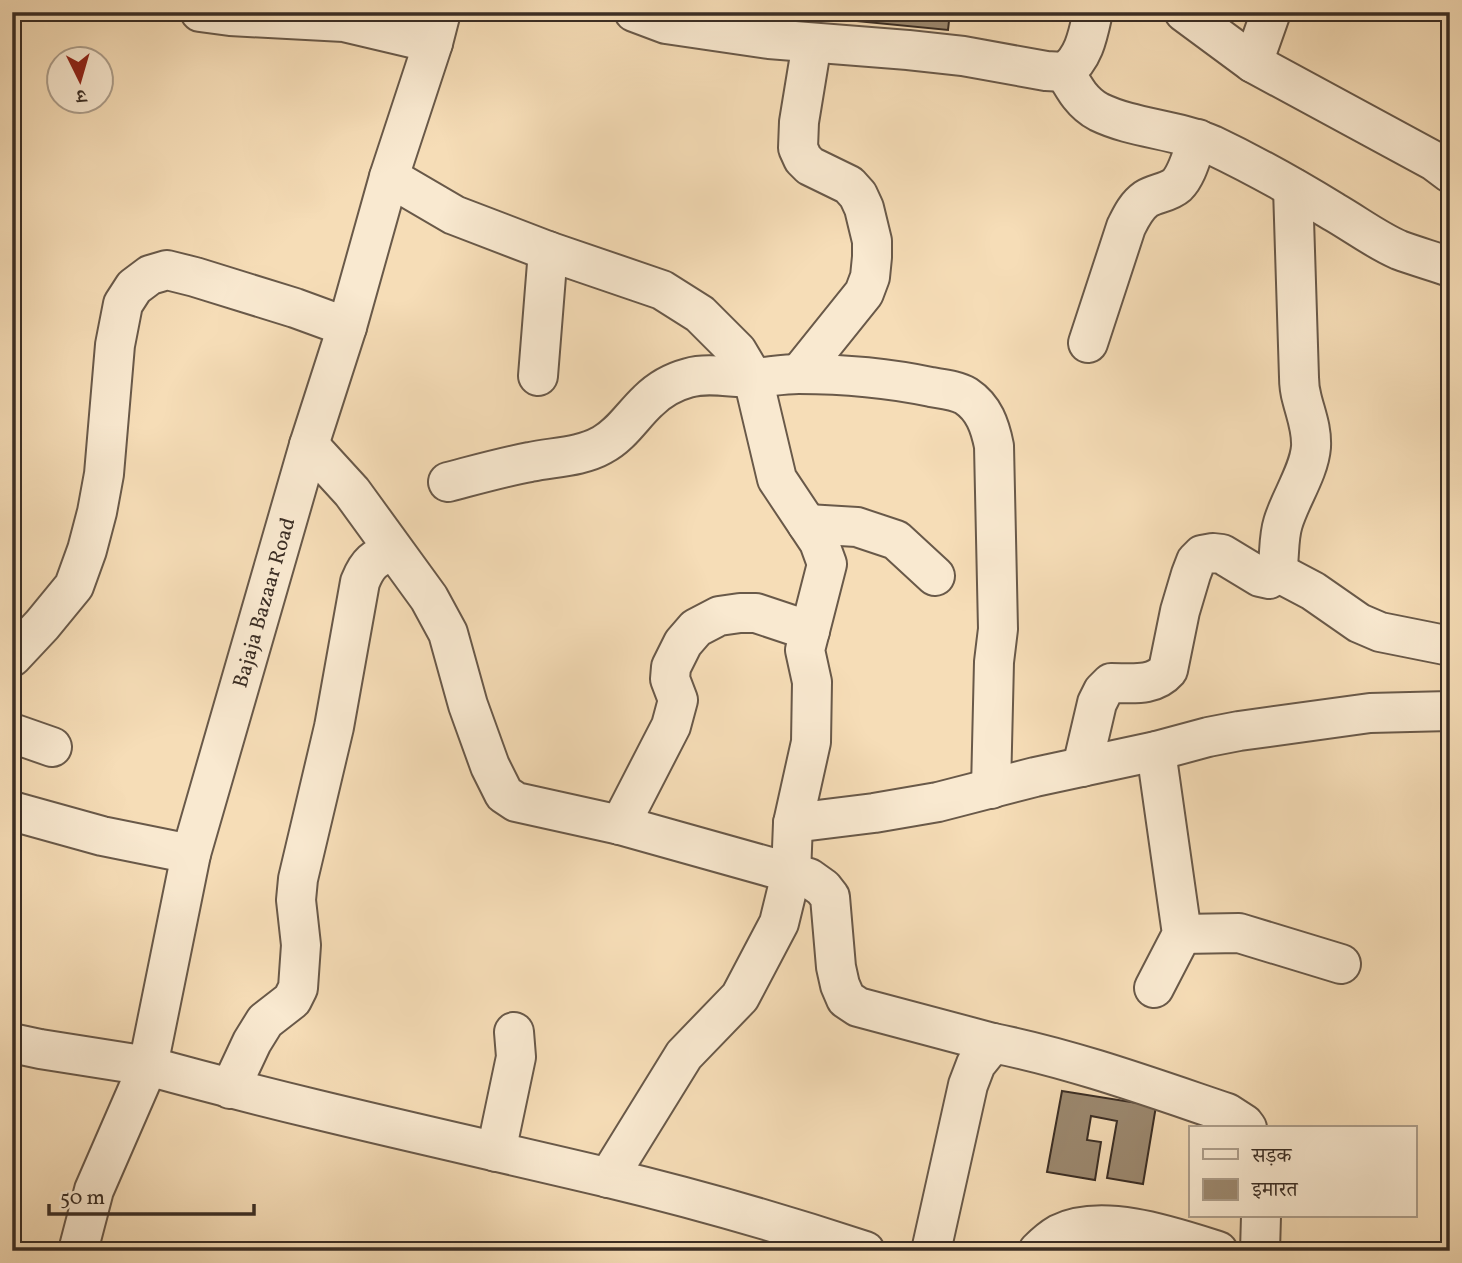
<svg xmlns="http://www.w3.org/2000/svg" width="1462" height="1263" viewBox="0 0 1462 1263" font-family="Vollkorn,'Noto Serif Devanagari',serif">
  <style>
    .building { fill: #9c8970; stroke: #3a2d24; stroke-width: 2 }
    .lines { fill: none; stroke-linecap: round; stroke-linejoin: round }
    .minor-casing { stroke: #695949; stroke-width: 42 }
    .minor { stroke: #f9e9d0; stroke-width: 38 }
    .labels { text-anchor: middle; stroke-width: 6; stroke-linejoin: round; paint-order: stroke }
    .street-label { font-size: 21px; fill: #3a2d24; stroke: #f9e9d0 }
  </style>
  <rect width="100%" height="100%" fill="#f6ddb7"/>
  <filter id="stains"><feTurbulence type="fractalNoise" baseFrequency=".00286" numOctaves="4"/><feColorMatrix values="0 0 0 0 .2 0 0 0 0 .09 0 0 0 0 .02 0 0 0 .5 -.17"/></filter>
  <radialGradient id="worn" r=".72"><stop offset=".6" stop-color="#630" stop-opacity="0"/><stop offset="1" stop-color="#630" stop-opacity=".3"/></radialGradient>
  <g class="building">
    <polygon points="764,12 950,12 948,30"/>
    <polygon points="1062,1091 1156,1106 1143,1184 1107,1178 1117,1121 1091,1116 1087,1140 1101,1142 1095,1180 1047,1172"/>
  </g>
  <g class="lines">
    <g class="minor-casing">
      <g id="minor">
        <polyline points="200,12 230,16 344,22 433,43"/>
        <path d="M634,12L666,24L707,30L769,39L908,50L963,56L1046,71L1065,72C1084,58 1088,35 1093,12"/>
        <polyline points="1184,12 1253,63 1434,161 1450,173"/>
        <polyline points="1253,63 1271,12"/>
        <path d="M1065,72C1074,88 1082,103 1099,112C1134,129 1176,129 1212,145C1254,165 1295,188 1334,212C1355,224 1376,240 1399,250C1415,256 1433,261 1450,267"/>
        <polyline points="389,177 454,215 548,251 662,290 700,314 737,351 753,378 777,479 819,542 827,564 805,650 812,682 811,742 793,823 791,874 779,923 740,997 684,1055 608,1178"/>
        <path d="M1088,343L1126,227C1131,217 1136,206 1146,199C1155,193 1168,193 1177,185C1188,174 1192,153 1198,139"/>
        <polyline points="799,374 864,293 870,277 872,257 872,241 864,208 858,195 849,185 810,166 803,159 798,148 799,122 812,43"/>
        <polyline points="538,376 548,251"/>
        <polyline points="309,445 352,492 429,598 448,633 468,705 490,766 504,794 516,802 620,825 809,878 823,888 830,897 836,967 840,985 846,999 858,1007 993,1043"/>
        <path d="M448,482C475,475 503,467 530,462C554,457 581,457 602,445C621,435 632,416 648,401C659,390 673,382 688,378C709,372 731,378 752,378C768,377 783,374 799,374C843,374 888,378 931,387C942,389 956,390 966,396C984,408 990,426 994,446L998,629L994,662L991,789"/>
        <polyline points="807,524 857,527 896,540 935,576"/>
        <polyline points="1277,572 1313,591 1359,623 1380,632 1450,646"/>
        <polyline points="12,657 42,625 74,586 87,550 97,512 104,474 115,345 123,304 134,287 150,275 167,270 195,277 295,308 347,327"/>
        <polyline points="12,733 52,747"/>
        <path d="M1082,767L1097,703L1103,691L1111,683C1132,683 1153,687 1168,670L1180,611L1191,574L1196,561L1202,555L1213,553L1222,554L1260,577L1269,579L1277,572C1280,556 1278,539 1283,523C1290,499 1309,472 1311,447C1312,429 1306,415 1302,399C1300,392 1299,384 1299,377L1293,188"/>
        <polyline points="12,811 102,836 191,854"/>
        <polyline points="793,823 874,813 938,802 1035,777 1156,751 1208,737 1239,731 1370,713 1450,711"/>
        <polyline points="620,825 671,726 678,700 670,679 671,667 683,643 696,628 719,616 740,613 756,613 810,631"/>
        <polyline points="1182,934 1239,933 1341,964"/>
        <polyline points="1154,988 1182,934 1156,751"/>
        <path id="s1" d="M12,1043L40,1049L148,1066L191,854L309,445L347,327L389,177L433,43L441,12"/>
        <path d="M230,1089L252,1042L265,1021L292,1000L298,988L301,945L296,900L298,879L334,727L360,582C368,562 374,559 393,550"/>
        <polyline points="496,1152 516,1057 514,1032"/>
        <path d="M78,1251L94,1190L148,1066C299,1108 453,1141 605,1177C693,1198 780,1223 865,1251"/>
        <path d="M931,1251L968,1085L976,1064L993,1043C1073,1059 1150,1087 1227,1113L1244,1124L1247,1128"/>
        <path d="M1038,1251C1044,1245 1052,1238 1059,1234C1102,1212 1174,1237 1218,1251"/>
        <polyline points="1260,1251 1261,1216"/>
      </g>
    </g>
    <use href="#minor" class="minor"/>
  </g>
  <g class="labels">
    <g class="street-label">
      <text dy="7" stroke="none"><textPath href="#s1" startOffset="616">Bajaja Bazaar Road</textPath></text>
    </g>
  </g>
  <rect width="1462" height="1263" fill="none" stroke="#f6ddb7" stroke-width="42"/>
  <rect x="14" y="14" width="1434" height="1235" fill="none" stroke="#3a2d24" stroke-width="3.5"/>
  <rect x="21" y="21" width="1420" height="1221" fill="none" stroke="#3a2d24" stroke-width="2"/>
  <rect x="1189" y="1126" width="228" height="91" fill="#f9e9d0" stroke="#ad9e8b" stroke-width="2"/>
  <rect x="1203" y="1149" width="35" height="10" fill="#f9e9d0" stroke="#ad9e8b" stroke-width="2"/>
  <text x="1252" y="1162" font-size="21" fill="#3a2d24">सड़क</text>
  <rect x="1203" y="1179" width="35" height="21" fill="#9c8970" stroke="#ad9e8b" stroke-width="2"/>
  <text x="1252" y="1196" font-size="21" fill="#3a2d24">इमारत</text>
  <g transform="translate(80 80) rotate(175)"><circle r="33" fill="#f9e9d0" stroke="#ad9e8b" stroke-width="2"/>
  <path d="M0-5L12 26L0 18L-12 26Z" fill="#8f2418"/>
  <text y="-10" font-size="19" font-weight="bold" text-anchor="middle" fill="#3a2d24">उ</text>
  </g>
  <path d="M49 1204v10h205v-10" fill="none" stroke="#3a2d24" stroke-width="3.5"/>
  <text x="60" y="1204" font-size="21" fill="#3a2d24" stroke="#f9e9d0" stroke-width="5" paint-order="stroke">50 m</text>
  <rect width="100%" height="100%" filter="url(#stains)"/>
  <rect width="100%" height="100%" fill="url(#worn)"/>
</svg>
